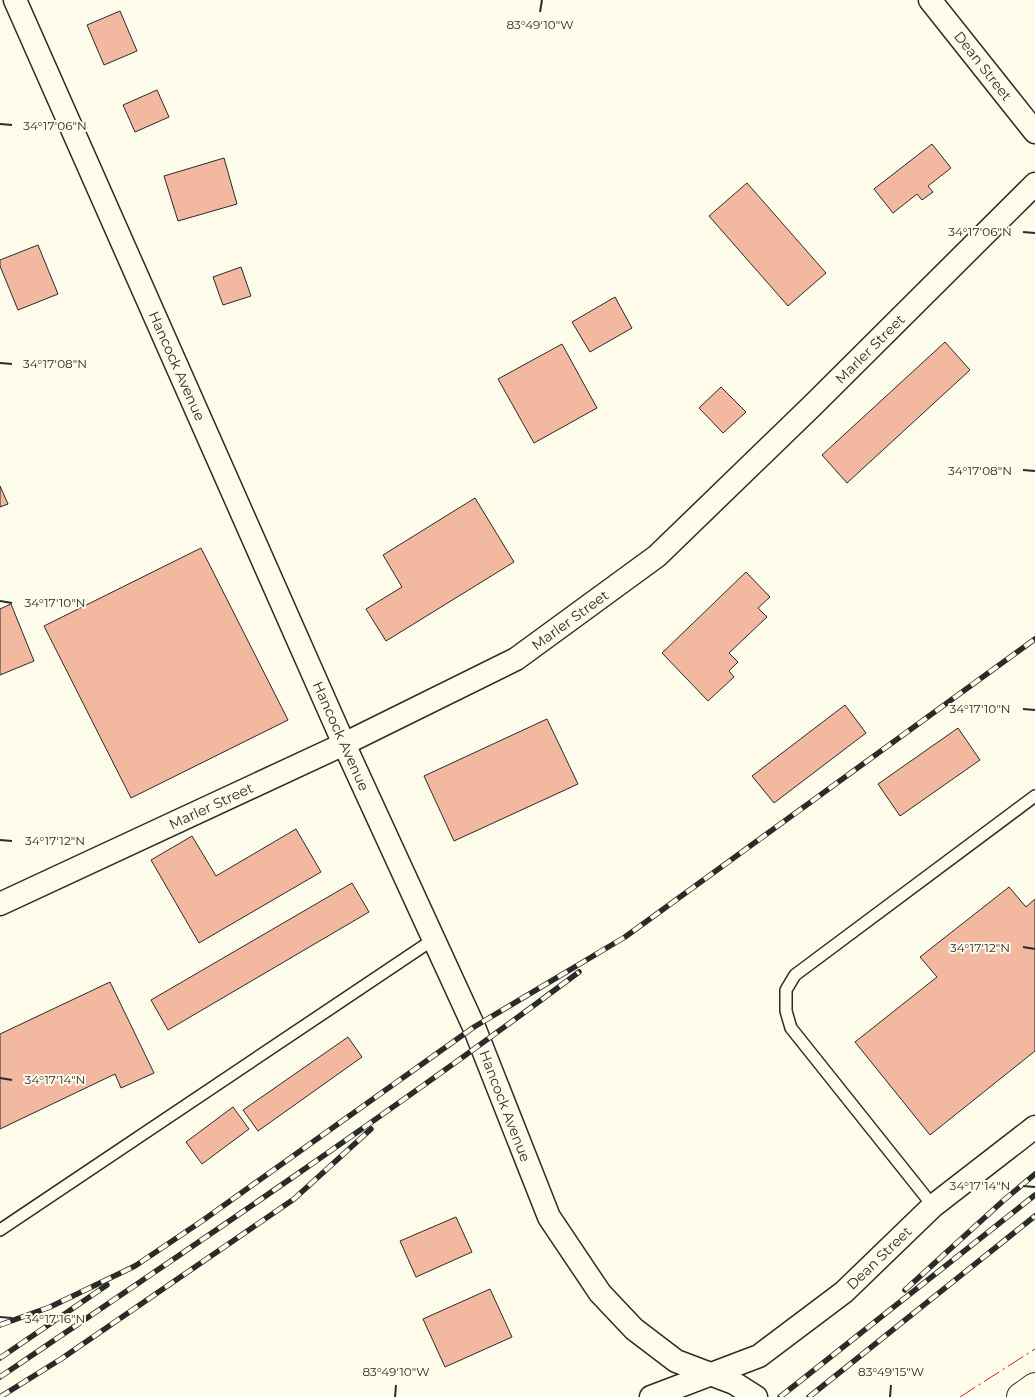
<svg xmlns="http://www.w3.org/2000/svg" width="1035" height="1397" viewBox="0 0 1035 1397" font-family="Montserrat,sans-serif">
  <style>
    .building { fill: #f2b8a0; stroke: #2b2b2b }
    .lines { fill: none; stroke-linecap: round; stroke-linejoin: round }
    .lane-casing { stroke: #2b2b2b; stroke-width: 14 }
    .street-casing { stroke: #2b2b2b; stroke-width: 25 }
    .secondary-casing { stroke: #2b2b2b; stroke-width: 30 }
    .lane { stroke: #fdfbea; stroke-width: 11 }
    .street { stroke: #fdfbea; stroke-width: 22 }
    .secondary { stroke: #fdfbea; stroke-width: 28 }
    .rail-casing { stroke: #2b2b2b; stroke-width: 5.5 }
    .rail { stroke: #fdfbea; stroke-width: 4; stroke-dasharray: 11; stroke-linecap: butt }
    .power { stroke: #c62828; stroke-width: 1; stroke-dasharray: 18 4 2.5 4; stroke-linecap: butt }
    .ticks { fill: none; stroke: #2b2b2b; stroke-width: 2 }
    .labels { text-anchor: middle; stroke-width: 4; stroke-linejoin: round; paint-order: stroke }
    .street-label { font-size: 14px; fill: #2b2b2b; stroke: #fdfbea }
    .ticks-label { font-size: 12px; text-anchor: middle; fill: #2b2b2b; stroke: #fdfbea; stroke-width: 4; stroke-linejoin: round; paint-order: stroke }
  </style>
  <rect width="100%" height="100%" fill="#fdfbea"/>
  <g class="building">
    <polygon points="120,11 137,51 104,65 87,25"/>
    <polygon points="157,90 169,117 135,132 123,105"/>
    <polygon points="932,144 951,168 928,186 933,192 922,200 917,194 893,213 874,189"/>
    <polygon points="224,158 237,204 178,221 164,176"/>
    <polygon points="747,183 826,273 788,306 709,216"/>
    <polygon points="38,245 58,294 18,310 0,266 0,260"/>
    <polygon points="241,267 251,296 223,305 213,277"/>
    <polygon points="615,297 632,328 590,352 572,322"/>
    <polygon points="945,342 970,370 847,483 822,455"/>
    <polygon points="562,344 597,408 534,443 498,379"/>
    <polygon points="721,387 746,412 723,433 699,408"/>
    <polygon points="0,486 8,504 0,507"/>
    <polygon points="475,498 514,562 386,641 366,609 402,587 383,555"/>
    <polygon points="201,548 288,720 131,798 44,626"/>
    <polygon points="746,572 770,597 758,608 767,617 729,653 738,662 729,671 734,677 708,701 662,653"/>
    <polygon points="11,604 34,661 0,675 0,609"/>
    <polygon points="845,705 866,733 774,803 752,776"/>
    <polygon points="547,719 578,784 454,841 424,776"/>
    <polygon points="958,728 980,760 900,816 878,784"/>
    <polygon points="296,829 321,872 199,943 151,860 192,836 216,876"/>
    <polygon points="352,883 369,912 168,1030 151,1000"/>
    <polygon points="1009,887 1026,907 1035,899 1035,1051 930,1135 855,1042 937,977 920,957"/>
    <polygon points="110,982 154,1073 121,1088 115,1074 0,1129 0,1034"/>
    <polygon points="348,1037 362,1057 258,1131 243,1110"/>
    <polygon points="233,1107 249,1129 202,1164 186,1142"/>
    <polygon points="456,1217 472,1252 416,1277 400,1241"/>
    <polygon points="490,1289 512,1337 445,1367 423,1319"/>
  </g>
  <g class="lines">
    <g class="lane-casing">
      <g id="lane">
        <polyline points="933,1206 791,1028 786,1011 786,990 795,975 1035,796"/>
        <polyline points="0,1230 434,939"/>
      </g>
    </g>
    <g class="street-casing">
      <g id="street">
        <polyline points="15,0 344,744 474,1027 549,1217 600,1293 634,1329 676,1361 734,1383 756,1397"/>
        <polyline points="930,0 1035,132"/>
        <polyline points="0,904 344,744 516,659 657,556 813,405 1035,184"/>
        <polyline points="651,1397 759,1356 844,1292 933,1206 1035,1127"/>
      </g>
    </g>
    <g class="secondary-casing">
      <polyline id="secondary" points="1021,1397 1035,1387"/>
    </g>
    <use href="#lane" class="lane"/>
    <use href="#street" class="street"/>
    <use href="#secondary" class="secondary"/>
    <g class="rail-casing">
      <g id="rail">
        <polyline points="905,1290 1004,1200 1035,1174"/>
        <polyline points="0,1325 50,1307 135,1266 202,1221 474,1027 625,937 1035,639"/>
        <polyline points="0,1358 107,1285"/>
        <path d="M0,1377C195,1245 390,1113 579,972"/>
        <polyline points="0,1397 61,1359 294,1199 371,1129"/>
        <polyline points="780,1397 1035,1195"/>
        <polyline points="809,1397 1035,1216"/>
      </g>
    </g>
    <use href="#rail" class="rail"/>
    <polyline class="power" points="960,1397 1035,1349"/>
  </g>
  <path class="ticks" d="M540,12L542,0M0,124L12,125M1023,232L1035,233M0,363L12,364M1023,470L1035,471M0,601L12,603M1023,709L1035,710M0,840L12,841M1023,947L1035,949M0,1078L12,1080M1023,1186L1035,1187M0,1317L12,1318M395,1397L396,1385M890,1397L891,1385"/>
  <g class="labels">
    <g class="street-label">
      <text transform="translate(983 66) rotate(52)" y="5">Dean Street</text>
      <text transform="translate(870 349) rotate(-45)" y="5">Marler Street</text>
      <text transform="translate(177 366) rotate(66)" y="5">Hancock Avenue</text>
      <text transform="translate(570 620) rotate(-36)" y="5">Marler Street</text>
      <text transform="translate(341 736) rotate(66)" y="5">Hancock Avenue</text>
      <text transform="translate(211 806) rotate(-25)" y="5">Marler Street</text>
      <text transform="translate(505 1106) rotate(69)" y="5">Hancock Avenue</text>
      <text transform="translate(879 1258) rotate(-44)" y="5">Dean Street</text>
    </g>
  </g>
  <g class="ticks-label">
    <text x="540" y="29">83°49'10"W</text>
    <text x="55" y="130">34°17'06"N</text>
    <text x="980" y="236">34°17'06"N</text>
    <text x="55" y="368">34°17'08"N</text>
    <text x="980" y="475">34°17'08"N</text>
    <text x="55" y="607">34°17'10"N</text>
    <text x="980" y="713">34°17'10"N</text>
    <text x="55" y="845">34°17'12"N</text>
    <text x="980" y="952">34°17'12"N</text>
    <text x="55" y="1084">34°17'14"N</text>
    <text x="980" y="1190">34°17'14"N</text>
    <text x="55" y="1323">34°17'16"N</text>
    <text x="396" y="1376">83°49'10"W</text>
    <text x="891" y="1376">83°49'15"W</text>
  </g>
</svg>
